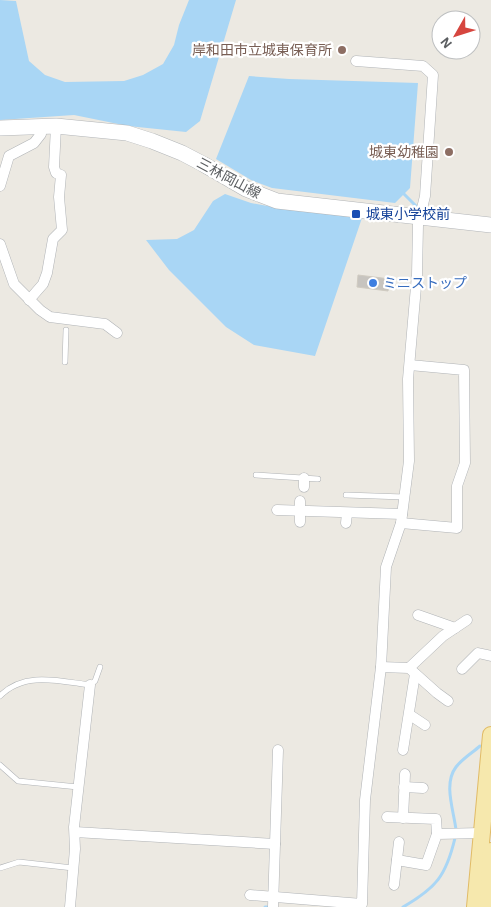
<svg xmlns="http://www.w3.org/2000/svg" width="491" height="907" viewBox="0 0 491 907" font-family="'Alegreya Sans','Noto Sans JP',sans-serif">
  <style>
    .water { fill: #a9d6f5 }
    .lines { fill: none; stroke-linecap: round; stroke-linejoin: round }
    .stream { stroke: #a9d6f5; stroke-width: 3 }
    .building { fill: #c7c4bf; stroke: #d0cbc1 }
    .lane-casing { stroke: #b0b3b6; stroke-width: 6 }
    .street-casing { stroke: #b0b3b6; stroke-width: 11 }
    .secondary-casing { stroke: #b2b5b8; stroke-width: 16 }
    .primary-casing { stroke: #e1bb66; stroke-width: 18 }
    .lane { stroke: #fff; stroke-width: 5 }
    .street { stroke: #fff; stroke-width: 10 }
    .secondary { stroke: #fff; stroke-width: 15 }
    .primary { stroke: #f6e8ad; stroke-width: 16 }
    .education-dot { fill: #8d6e63; stroke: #fff; stroke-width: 2 }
    .transit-dot { fill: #1a4fb4; stroke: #fff; stroke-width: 2 }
    .shop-dot { fill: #3f7fe0; stroke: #fff; stroke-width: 2 }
    .labels { text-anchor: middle; stroke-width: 4.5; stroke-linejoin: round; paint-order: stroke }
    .education-label { font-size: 14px; fill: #785e54; stroke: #fff; text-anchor: end }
    .street-label { font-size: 14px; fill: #5b5e61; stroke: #fff }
    .transit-label { font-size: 14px; fill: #164399; stroke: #fff; text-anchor: start }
    .shop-label { font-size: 14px; fill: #366cbe; stroke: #fff; text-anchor: start }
  </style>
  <rect width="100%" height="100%" fill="#ece9e2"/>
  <g class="water">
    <polygon points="0,0 16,1 29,61 45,75 65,82 124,81 143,75 163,64 174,45 179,25 189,0 236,0 200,121 186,132 128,126 74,115 0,120"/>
    <polygon points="249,76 289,79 418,83 410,188 395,203 272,188 251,180 216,159"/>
    <polygon points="225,194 251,203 273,207 362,218 315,356 254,345 226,327 169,270 146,240 177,239 194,230 213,201"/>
  </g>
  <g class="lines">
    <g class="stream">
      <polyline points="404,194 416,206"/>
      <path d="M456,830C454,811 443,784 456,767C462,759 472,753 480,746"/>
      <polyline points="265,907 267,907"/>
      <path d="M403,907C436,888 446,876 455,838"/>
    </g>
  </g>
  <polygon class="building" points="358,275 390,279 388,291 357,287"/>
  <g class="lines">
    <g class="lane-casing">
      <g id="lane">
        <polyline points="65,362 66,330"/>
        <polyline points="256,475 318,479"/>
        <polyline points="346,495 404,497"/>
        <path d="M0,696C24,671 59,681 90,685L95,681L100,667"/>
        <polyline points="0,765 18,781 78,787"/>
        <polyline points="0,868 19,862 73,868"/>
      </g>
    </g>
    <g class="street-casing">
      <g id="street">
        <polyline points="0,186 9,156 34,143 41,134 41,126"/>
        <polyline points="0,244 14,284 40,310 50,317 105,324 117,333"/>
        <polyline points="29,300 43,284 47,273 53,239 62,230 59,197 61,175 56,173 54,167 56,126"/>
        <polyline points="304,487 304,478"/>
        <polyline points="277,510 402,514"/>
        <polyline points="300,522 300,501"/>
        <polyline points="346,523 347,513"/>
        <polyline points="401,523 457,528 457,486 465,463 464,370 410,365"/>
        <polyline points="418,615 455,628"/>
        <polyline points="381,667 409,668 437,693 448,701"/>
        <polyline points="409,668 443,636 467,620"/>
        <polyline points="462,669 478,653 491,656"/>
        <polyline points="410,715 425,725"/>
        <polyline points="403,750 415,674"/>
        <polyline points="404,787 423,788"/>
        <polyline points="387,817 436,819 437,834"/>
        <polyline points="403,818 405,774"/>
        <polyline points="75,832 275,844"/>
        <polyline points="397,860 426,865 437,834 481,833"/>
        <polyline points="394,885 399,842"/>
        <polyline points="250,895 362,904 365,800 381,667 386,567 401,523 409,461 408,379 417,275 418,225 425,196 433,75 423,66 356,61"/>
        <polyline points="70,907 75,849 74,827 90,685"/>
        <polyline points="273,907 278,750"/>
      </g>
    </g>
    <g class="secondary-casing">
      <polyline id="secondary" points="0,128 56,126 127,133 152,141 182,153 203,164 246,189 277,201 491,225"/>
    </g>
    <g class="primary-casing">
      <g id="primary">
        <polyline points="475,907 491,735"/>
        <polyline points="488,907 491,851"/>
      </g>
    </g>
    <use href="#lane" class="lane"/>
    <use href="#street" class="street"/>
    <use href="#secondary" class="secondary"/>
    <use href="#primary" class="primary"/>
  </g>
  <g class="education-dot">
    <circle cx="342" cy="50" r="5"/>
    <circle cx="449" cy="152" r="5"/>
  </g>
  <rect class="transit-dot" x="351" y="209" width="10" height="10" rx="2.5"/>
  <circle class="shop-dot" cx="373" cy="283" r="5"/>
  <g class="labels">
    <g class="education-label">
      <text x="332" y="55">岸和田市立城東保育所</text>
      <text x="439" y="157">城東幼稚園</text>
    </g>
    <g class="street-label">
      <text transform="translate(229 178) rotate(28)" y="5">三林岡山線</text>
    </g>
    <g class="transit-label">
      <text x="366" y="219">城東小学校前</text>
    </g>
    <g class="shop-label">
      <text x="383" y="288">ミニストップ</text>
    </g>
  </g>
  <g transform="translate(456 35) rotate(231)"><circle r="24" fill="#ffffff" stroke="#bdbfc0"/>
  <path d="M0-4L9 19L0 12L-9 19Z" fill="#d6463f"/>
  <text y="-8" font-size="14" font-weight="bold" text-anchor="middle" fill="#5b5e61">N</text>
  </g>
</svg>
